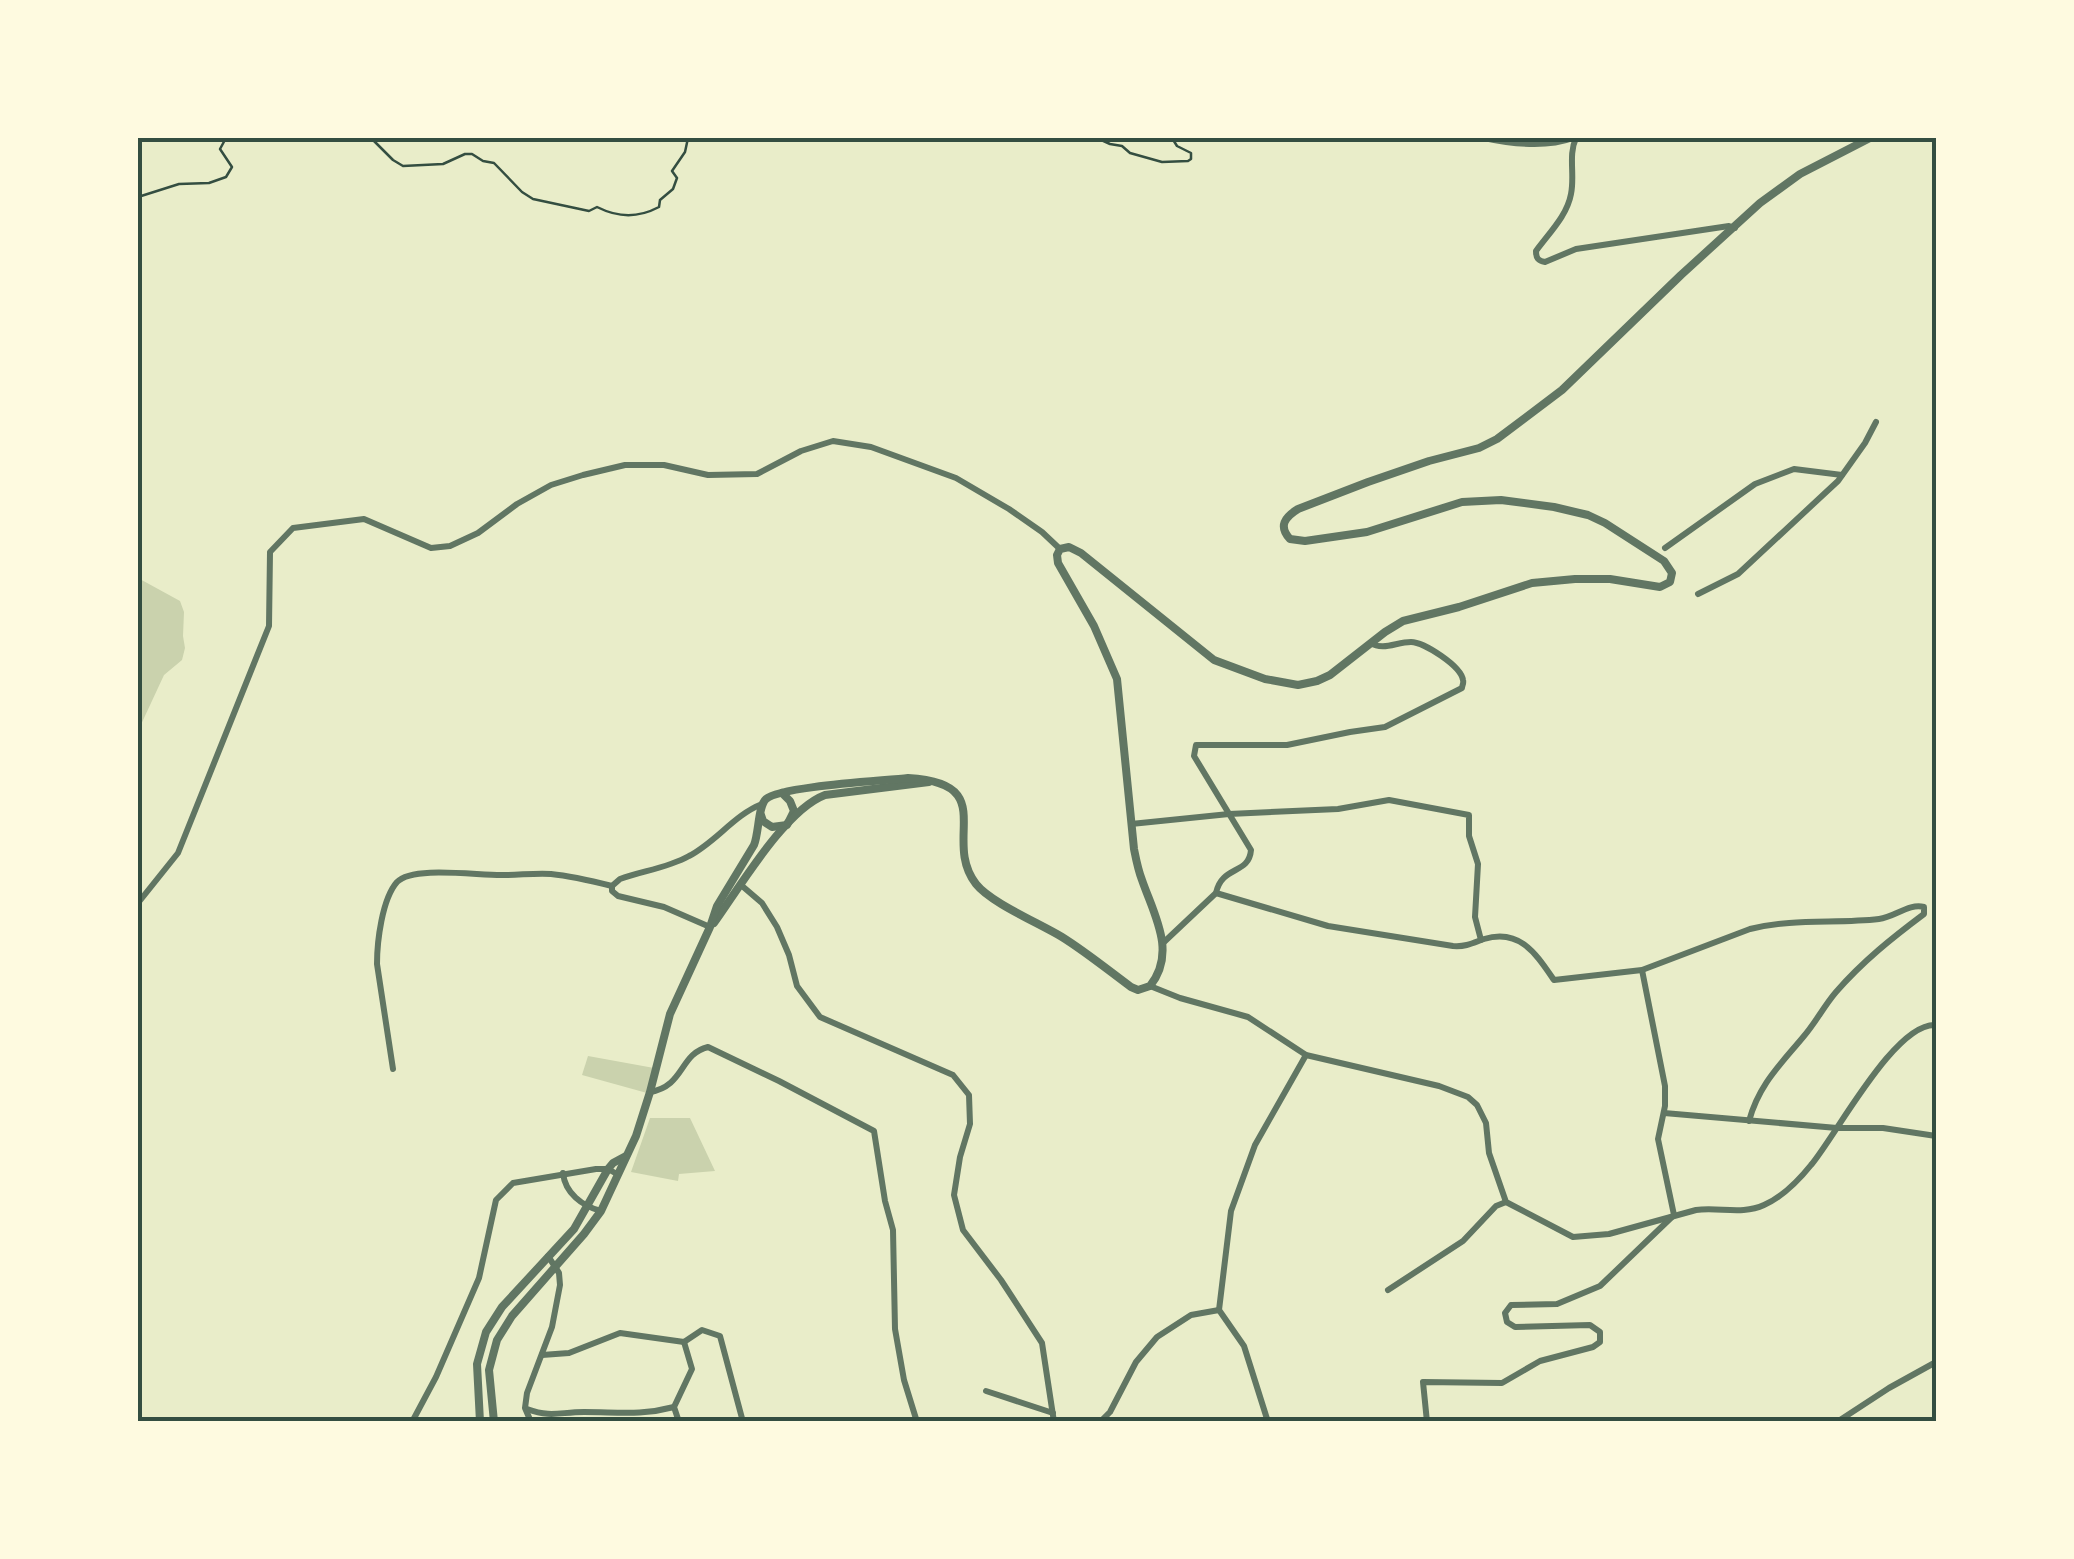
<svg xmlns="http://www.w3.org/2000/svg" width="2074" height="1559" viewBox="0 0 2074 1559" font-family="Bitter,serif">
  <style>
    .green { fill: #cad2ad }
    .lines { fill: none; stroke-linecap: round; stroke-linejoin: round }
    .path { stroke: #344e41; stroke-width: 2.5 }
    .minor { stroke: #617663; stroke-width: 6 }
    .tertiary { stroke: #617663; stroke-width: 8 }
    .neatline { fill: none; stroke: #344e41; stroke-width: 4 }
  </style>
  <rect width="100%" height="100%" fill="#e9edc9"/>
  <g class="green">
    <polygon points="138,578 180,601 184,612 183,636 185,648 182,660 164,675 138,731"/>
    <polygon points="588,1056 654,1068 647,1093 582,1075"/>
    <polygon points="650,1118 690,1118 715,1171 679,1174 678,1181 631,1172"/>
  </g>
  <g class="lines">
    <g class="path">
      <path d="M371,138L393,160L403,166L443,164L465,154H472L483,161L494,163L522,192L533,199L589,211L597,207C619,218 638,218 659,207L660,200L673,189L677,178L672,171L685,152L688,138"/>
      <polyline points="1097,138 1110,144 1122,146 1130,153 1162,162 1188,161 1191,159 1191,153 1177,146 1172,138"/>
      <polyline points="138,197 179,184 209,183 226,177 232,167 220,149 226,138"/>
    </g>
    <g class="minor">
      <path d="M1484,138C1512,144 1546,148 1573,138"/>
      <path d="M1576,138C1568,155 1575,175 1571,194C1567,216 1549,233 1536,251C1536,258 1538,261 1545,262L1576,249L1729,226L1735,228"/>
      <polyline points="1665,548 1755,484 1794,469 1842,475"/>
      <polyline points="1698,594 1738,574 1838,481 1865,443 1876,422"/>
      <polyline points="1131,824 1229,814 1338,809 1389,800 1469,815 1469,836 1478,864 1475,917 1481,940"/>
      <polyline points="741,885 762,903 777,927 789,955 797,986 820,1017 953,1075 969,1095 970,1124 960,1157 954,1195 963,1230 1001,1280 1042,1343 1054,1422"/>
      <path d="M1216,893L1328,926L1453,946C1466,947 1473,943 1484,939C1520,928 1536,954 1554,980L1642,970L1750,929C1793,918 1836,924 1879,919C1895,917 1909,903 1924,907V914C1892,938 1863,961 1836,992C1824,1006 1816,1022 1804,1036C1781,1064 1759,1084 1749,1121"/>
      <polyline points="138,903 178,853 269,626 270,552 293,528 364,519 431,548 450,546 478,533 517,504 551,485 583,475 625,465 664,465 708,475 757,474 801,451 833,441 871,447 956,478 1009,509 1042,532 1060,549"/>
      <path d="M710,927L664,907L618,896L612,891V886L620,879C642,871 668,868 689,856C716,842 734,815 762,804"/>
      <path d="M1163,943L1216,893C1222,865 1249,875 1251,850L1194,756L1196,745H1287L1350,732L1385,727L1462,688C1462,686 1464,683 1463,680C1461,666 1424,642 1411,642C1396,642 1384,651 1370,643"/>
      <path d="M1150,986L1180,998L1248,1017L1306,1055L1439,1086L1468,1097L1477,1105L1486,1123L1489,1153L1506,1202L1573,1237L1609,1234L1696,1210C1719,1207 1743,1215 1764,1205C1782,1197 1799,1180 1811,1165C1837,1134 1895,1022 1936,1025"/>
      <path d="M393,1069L377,964C377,942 382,899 397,882C413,865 480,876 504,875C520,875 535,873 551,874C571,876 592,881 612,886"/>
      <path d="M650,1092C685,1086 679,1054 708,1047L779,1081L874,1131L885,1201L893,1230L895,1329L904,1380L917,1422"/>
      <polyline points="1664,1113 1837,1128 1883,1128 1936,1136"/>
      <path d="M563,1173C565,1193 582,1206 601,1211"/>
      <polyline points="1388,1290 1463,1241 1496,1206 1506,1202"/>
      <polyline points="542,1355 569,1353 620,1333 684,1342 702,1330 720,1336 743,1422"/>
      <polyline points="986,1391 1053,1413"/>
      <path d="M527,1409C552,1418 559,1412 584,1412C618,1412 640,1416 674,1407"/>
      <polyline points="412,1422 436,1377 479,1278 496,1200 513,1183 596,1169 608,1169 617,1174"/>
      <polyline points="531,1422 525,1408 527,1393 552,1327 560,1285 559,1273 548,1256"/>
      <polyline points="679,1422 674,1407 692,1369 684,1342"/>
      <polyline points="1100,1422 1110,1412 1136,1362 1157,1337 1191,1315 1219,1310"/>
      <polyline points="1268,1422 1244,1346 1219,1310 1231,1211 1255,1145 1306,1055"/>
      <polyline points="1427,1422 1423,1382 1502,1383 1540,1361 1593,1347 1600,1342 1600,1332 1590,1325 1515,1327 1507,1322 1505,1313 1511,1305 1557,1304 1600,1286 1674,1215 1658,1139 1665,1106 1665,1086 1642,970"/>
      <polyline points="1837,1422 1889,1388 1936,1362"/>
    </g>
    <g class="tertiary">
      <polyline points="761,815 763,821 772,827 787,825 794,811 790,801 782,793"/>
      <path d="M714,923C740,887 785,810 825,795L929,782"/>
      <polyline points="480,1422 477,1364 486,1332 502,1307 574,1229 608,1169 613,1163 626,1156"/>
      <path d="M494,1422L489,1370L497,1340L512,1316L584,1234L601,1211L636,1136L650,1092L670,1014L710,927L717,906L754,845C759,833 758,806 766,799C781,786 883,781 908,778C1001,783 941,839 976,884C991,903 1039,923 1062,937C1086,952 1108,970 1131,987L1138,990L1150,986C1177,952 1154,915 1142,880C1138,870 1136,859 1134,849L1117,679L1094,626L1058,563L1057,555L1060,549L1069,547L1081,553L1214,660L1265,679L1298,685L1317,681L1330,675L1385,632L1403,621L1459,607L1532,583L1575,579H1610L1660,587L1670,582L1672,573L1664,561L1605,523L1588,515L1554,507L1501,500L1462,502L1367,532L1305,541L1290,539C1278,526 1285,517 1298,509L1368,482L1429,461L1479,448L1497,439L1562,390L1681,275L1760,203L1800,174L1870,138"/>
    </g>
  </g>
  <rect width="2074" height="1559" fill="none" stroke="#fefae0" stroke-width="280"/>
  <rect x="140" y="140" width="1794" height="1279" class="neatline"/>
</svg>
